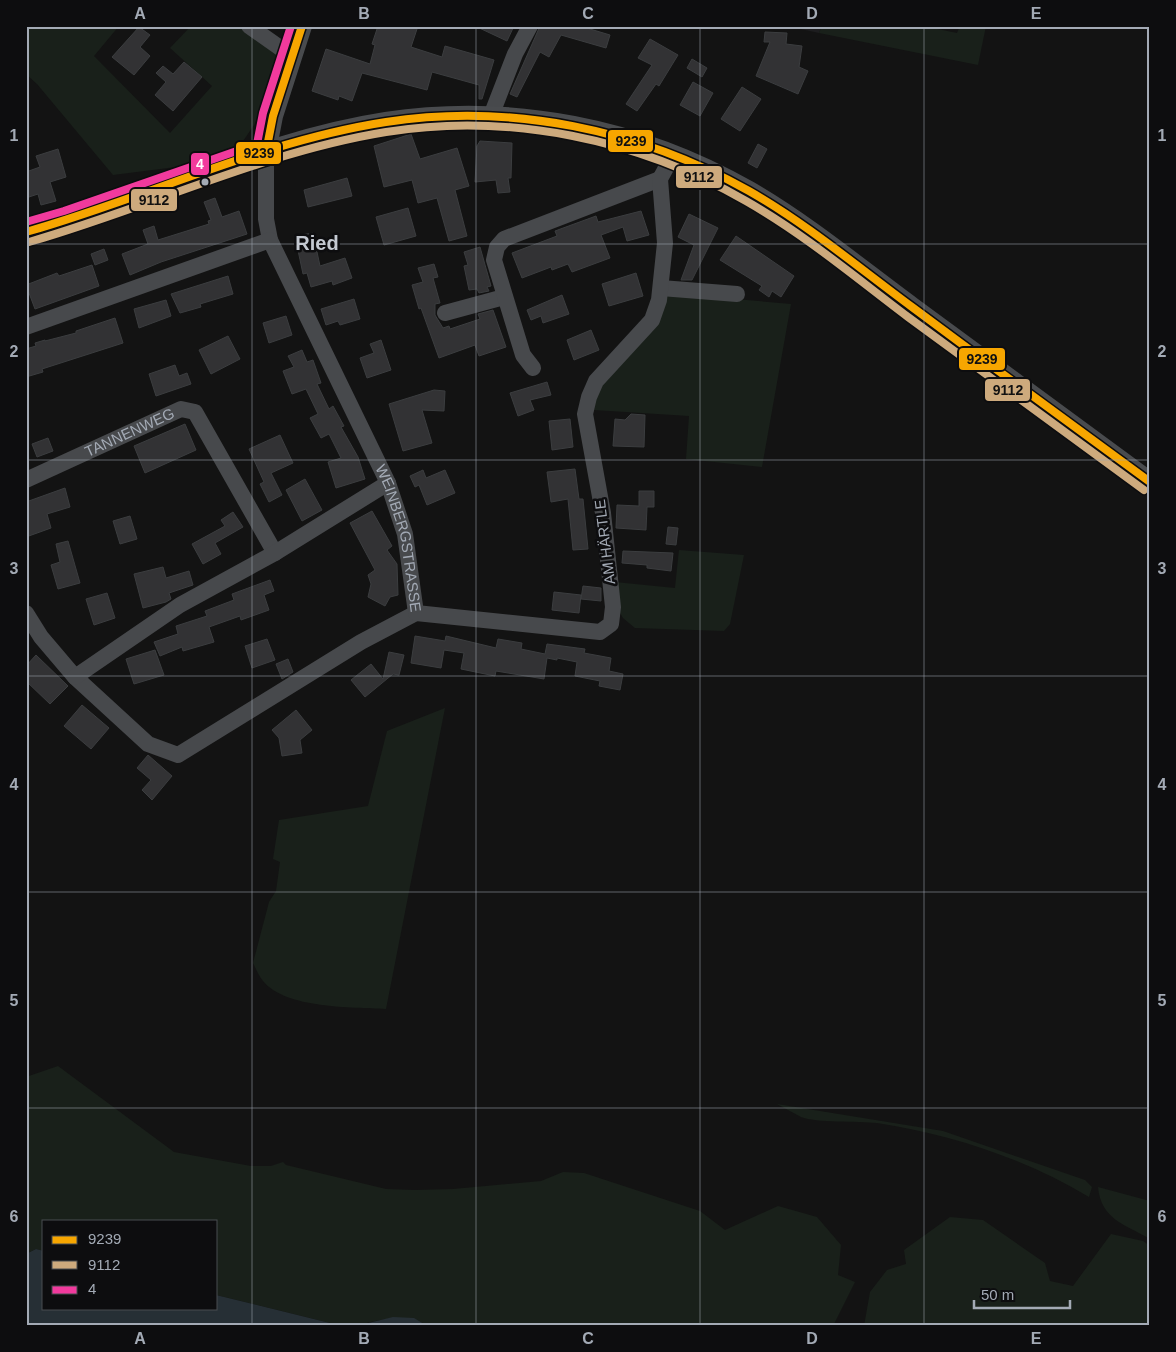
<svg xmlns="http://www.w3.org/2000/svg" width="1176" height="1352" viewBox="0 0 1176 1352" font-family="Helvetica,sans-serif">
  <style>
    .built { fill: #1d1d1f }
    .green { fill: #19201a }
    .water { fill: #262f35 }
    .building { fill: #323234; stroke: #3b3d3f }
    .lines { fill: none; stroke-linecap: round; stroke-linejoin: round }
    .minor { stroke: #47494c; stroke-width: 16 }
    .major { stroke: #494b4e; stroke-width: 20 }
    .bus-1-casing { stroke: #0d0d0f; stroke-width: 11 }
    .bus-2-casing { stroke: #0d0d0f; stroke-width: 11 }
    .bus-3-casing { stroke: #0d0d0f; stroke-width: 11 }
    .bus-1 { stroke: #f7a600; stroke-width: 8 }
    .bus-2 { stroke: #cdaa7d; stroke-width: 8 }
    .bus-3 { stroke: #f13a9d; stroke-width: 8 }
    .grid { fill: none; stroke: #a3aab5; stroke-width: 1; stroke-opacity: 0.55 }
    .bus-dot { fill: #a3aab5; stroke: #0d0d0f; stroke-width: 2 }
    .labels { text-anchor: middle; stroke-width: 5; stroke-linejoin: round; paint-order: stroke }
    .street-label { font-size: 15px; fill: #a3aab5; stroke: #0d0d0f }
    .district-label { font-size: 20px; font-weight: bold; fill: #c4c9d1; stroke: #0d0d0f }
    .line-badge { stroke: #0d0d0f; stroke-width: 2 }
    .badge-label { font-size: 14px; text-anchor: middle; font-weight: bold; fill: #fff }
    .pale-badge-label { font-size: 14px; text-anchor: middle; font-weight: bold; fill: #111 }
    .neatline { fill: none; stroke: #a3aab5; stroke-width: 2 }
    .grid-label { font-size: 16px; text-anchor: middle; font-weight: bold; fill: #a3aab5 }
  </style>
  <rect width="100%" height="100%" fill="#131313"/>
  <polygon class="built" points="787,26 822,26 819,33"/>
  <g class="green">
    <polygon points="26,26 119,26 94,56 170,133 212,86 170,48 191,26 240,26 282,58 254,125 241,144 176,167 113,175 37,84 26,74"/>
    <polygon points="822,26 923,26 957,33 960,26 986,26 978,65 819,33"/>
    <polygon points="666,293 791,304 762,467 686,459 689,416 594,410 597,388"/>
    <polygon points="679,550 744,555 730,624 724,631 635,628 623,618 616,606 615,582 675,588"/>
    <path d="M445,708L386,1009C352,1007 286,1009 263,981C259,976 256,969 253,963L269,902L276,891L280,862L273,859L279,820L368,806L387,731Z"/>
    <path d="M58,1066L174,1152L251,1166H271L283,1162L286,1165L386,1189L415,1190L453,1189L541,1181L563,1172L584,1173L700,1211L725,1230L778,1206L817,1217L841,1245L838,1275L855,1282L833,1326H427C396,1308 374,1326 342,1326L216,1295V1221H44V1251L36,1249L26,1254V1077Z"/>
    <path d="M777,1104L943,1131L1085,1180L1092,1187L1089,1197C1026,1159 950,1134 877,1123C858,1121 816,1123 801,1117C793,1113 785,1108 777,1104Z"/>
    <path d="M1098,1187L1150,1201V1239C1124,1224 1101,1219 1098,1187Z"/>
    <polygon points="950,1217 983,1220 1045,1263 1050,1281 1073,1286 1111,1234 1143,1241 1150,1246 1150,1326 864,1326 870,1292 887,1270 906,1264 904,1250"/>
  </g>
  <g class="water">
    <polygon points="36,1249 44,1251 44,1308 216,1308 216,1295 342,1326 26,1326 26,1254"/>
    <polygon points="393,1317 414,1318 427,1326 356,1326"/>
  </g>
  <g class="building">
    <polygon points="378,26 418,26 411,47 442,57 445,46 494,60 482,99 479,99 479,85 432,72 427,90 362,73 352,101 339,96 338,100 312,91 326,49 370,64 375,45 372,44"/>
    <polygon points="475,26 514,26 507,41"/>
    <polygon points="540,26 580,26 610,35 606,48 561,35 549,57 540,52 517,97 510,94"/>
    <polygon points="139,27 150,35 140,47 150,56 134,75 112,57"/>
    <polygon points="765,32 787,33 786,44 802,46 799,67 808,71 798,94 756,76 770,42 764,42"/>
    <polygon points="650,39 678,55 659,86 656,84 637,111 626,104 652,65 638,58"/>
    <polygon points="692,59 707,68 702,77 687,68"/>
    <polygon points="184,62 202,77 173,111 155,95 166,82 156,73 163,66 173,74"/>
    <polygon points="693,82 713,93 700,116 680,105"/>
    <polygon points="742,87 761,99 740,131 721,119"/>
    <polygon points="411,134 420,159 457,148 469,186 455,190 467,236 449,241 437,198 418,203 412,180 384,187 374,146"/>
    <polygon points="480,141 512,143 511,178 508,178 510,192 498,193 496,180 475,182 477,146"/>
    <polygon points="758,144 767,149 757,168 748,163"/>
    <polygon points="58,149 66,177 50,182 56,201 41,205 38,194 26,198 26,172 40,167 36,156"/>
    <polygon points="347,178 352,196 308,207 304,190"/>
    <polygon points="215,198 222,217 239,211 247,234 161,262 130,275 122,254 148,244 143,230 154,226 158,240 209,224 208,221 211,220 204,202"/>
    <polygon points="408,208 416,236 384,245 376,217"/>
    <polygon points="641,211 649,235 627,241 623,227 601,235 610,258 572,272 568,264 552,270 551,267 522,278 512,253 557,236 555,231 596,216 598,222"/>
    <polygon points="689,214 718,228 692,280 681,280 694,245 678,237"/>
    <polygon points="313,233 320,266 345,258 352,278 333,285 332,281 311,287 307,273 303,274 295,236"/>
    <polygon points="736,236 794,276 781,297 772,291 769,297 759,290 762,286 720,260"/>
    <polygon points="480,247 491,286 487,287 489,291 479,293 477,289 469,290 464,266 468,265 464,252"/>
    <polygon points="104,249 108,260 95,265 91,254"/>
    <polygon points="434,264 438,277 433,278 440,303 435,304 435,315 443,328 449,326 450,329 480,319 478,314 493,310 506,347 479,356 475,345 439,358 421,308 419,309 412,285 423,282 418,268"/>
    <polygon points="92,265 99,286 35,309 26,285 57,273 59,276"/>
    <polygon points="636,273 643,296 609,306 602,284"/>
    <polygon points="228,276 233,294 200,304 201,307 180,313 171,294"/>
    <polygon points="562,295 569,314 543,323 541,316 531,320 527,310"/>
    <polygon points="354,299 360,319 340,325 338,321 326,325 321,309"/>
    <polygon points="166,300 171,316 139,328 134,309"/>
    <polygon points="286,316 292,335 269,343 263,323"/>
    <polygon points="115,318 123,343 42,369 43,372 26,377 26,349 36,346 35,343 45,340 45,341 76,333 76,331"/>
    <polygon points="591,330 599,350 574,360 567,340"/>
    <polygon points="228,336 240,359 211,374 199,350"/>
    <polygon points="381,340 391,370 367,378 360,358 374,353 370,344"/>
    <polygon points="302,350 307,362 313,360 321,383 317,384 329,409 333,406 344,426 341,427 358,457 365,479 336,488 328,462 341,458 329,434 321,438 310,418 318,414 306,389 292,394 283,371 294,367 288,356"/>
    <polygon points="175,365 179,376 187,373 191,384 156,396 149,374"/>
    <polygon points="547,382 551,395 530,400 534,410 518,416 510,393"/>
    <polygon points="434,390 445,391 444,411 422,410 432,443 403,451 389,404"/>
    <polygon points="631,414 645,415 644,447 613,446 615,419 625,420"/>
    <polygon points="570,419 573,447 552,450 549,421"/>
    <polygon points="185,424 196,450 145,473 134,446"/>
    <polygon points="280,435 293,463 271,473 282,495 269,502 260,484 264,482 249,449"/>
    <polygon points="48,438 53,451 37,457 32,444"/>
    <polygon points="575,469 579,499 583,499 588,549 573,550 568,499 551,502 547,472"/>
    <polygon points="423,470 426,478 445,470 455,493 427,505 419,485 415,487 410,476"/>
    <polygon points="305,479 322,510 302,521 286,490"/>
    <polygon points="65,488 70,507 47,514 51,528 26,537 26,502"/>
    <polygon points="639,491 654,491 654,507 647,507 646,530 616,528 617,505 639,506"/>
    <polygon points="372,511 392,546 387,550 397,564 398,595 390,597 385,606 368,597 371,584 368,575 375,570 350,523"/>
    <polygon points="233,512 243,527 215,543 221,554 203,564 192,544 225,526 221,520"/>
    <polygon points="130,516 137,539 120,544 113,521"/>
    <polygon points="668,527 678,528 676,545 666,544"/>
    <polygon points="68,541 80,583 58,589 51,565 60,562 56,544"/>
    <polygon points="623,551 673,553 671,571 647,568 647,565 622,563"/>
    <polygon points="163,567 166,578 189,571 193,585 169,593 171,599 166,602 143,608 134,574"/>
    <polygon points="270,580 274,591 264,595 269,610 241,620 240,616 209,627 214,642 183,651 182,647 160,656 154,642 178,634 176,626 207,616 205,611 234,600 232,594"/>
    <polygon points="583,586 601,588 601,601 581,599"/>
    <polygon points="554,592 581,595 579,613 552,610"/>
    <polygon points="107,593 115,618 94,625 86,599"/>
    <polygon points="415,636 445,641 446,636 496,648 498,639 522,643 521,649 545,654 547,644 585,649 584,653 611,658 609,671 623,674 620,690 599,686 600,681 575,676 577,662 557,658 557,660 547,658 544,679 496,671 495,676 461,669 464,653 444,650 441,668 411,663"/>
    <polygon points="267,639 275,660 252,668 245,646"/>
    <polygon points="155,650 164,675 134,684 126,659"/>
    <polygon points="389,652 404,655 399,675 393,674 365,697 351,680 371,664 383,679"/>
    <polygon points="36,655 68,686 50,704 26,681 26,666"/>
    <polygon points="288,659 293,672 282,679 276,664"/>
    <polygon points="82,705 109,728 91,749 64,726"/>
    <polygon points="296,710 312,730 300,740 302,753 282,756 279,738 272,730"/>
    <polygon points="148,755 172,776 152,800 142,790 151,780 137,768"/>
  </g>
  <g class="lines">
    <g class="minor">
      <polyline points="249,26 293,57"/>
      <polyline points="491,116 515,54 530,26"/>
      <path id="s1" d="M266,152V219L270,240L388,483L405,534L416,613"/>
      <polyline points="661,288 737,294"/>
      <polyline points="445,313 504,297"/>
      <polyline points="26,327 270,240"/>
      <polyline points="533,368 523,355 494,260 497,247 504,239 660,179"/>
      <path id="s2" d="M26,480L181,409L195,412L275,553"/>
      <polyline points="26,613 41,637 75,677 148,744 178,755 361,642 416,613"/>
      <polyline points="416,613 600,632 611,624 613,607 603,513 585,414 589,397 596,381 652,320 659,300 665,243 660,179 673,155"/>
      <polyline points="75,677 180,605 275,553 388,483"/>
    </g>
    <g class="major">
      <polyline points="266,152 273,116 302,26"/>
      <path d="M26,232C147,201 261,141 386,122C511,103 639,128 749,191C806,224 859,268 912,307C991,365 1071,424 1150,482"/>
    </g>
    <g class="bus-1-casing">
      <g id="bus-1">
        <polyline points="266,152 273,116 302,26"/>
        <path d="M26,232C146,198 262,141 386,122C511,103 639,129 749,191C807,224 859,268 912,307C991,366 1071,424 1150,482"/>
      </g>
    </g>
    <g class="bus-2-casing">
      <path id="bus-2" d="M29,242C148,208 263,152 386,132C508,112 639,139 746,201C804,234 855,277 908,317C987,375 1065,432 1144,490"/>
    </g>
    <g class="bus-3-casing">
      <polyline id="bus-3" points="26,222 64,211 257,144 263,113 291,26"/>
    </g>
    <use href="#bus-1" class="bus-1"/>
    <use href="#bus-2" class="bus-2"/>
    <use href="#bus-3" class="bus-3"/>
  </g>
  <path class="grid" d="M252,26V1326M476,26V1326M700,26V1326M924,26V1326M26,244H1150M26,460H1150M26,676H1150M26,892H1150M26,1108H1150"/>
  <circle class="bus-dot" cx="205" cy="182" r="4.5"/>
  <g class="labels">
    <g class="street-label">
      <text dy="5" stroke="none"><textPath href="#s2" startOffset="114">TANNENWEG</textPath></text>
      <text dy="5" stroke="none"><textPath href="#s1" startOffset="415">WEINBERGSTRASSE</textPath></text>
      <text transform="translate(605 542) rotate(-97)" y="5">AM HÄRTLE</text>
    </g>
    <g class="district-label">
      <text x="317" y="250">Ried</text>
    </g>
  </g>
  <g class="line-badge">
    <rect x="607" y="129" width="47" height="24" rx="5" fill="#f7a600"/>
    <rect x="235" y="141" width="47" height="24" rx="5" fill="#f7a600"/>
    <rect x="190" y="152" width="20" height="24" rx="5" fill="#f13a9d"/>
    <rect x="675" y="165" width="48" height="24" rx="5" fill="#cdaa7d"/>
    <rect x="130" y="188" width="48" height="24" rx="5" fill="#cdaa7d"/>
    <rect x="958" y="347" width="48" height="24" rx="5" fill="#f7a600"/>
    <rect x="984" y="378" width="47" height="24" rx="5" fill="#cdaa7d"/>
  </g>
  <g class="badge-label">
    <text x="200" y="169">4</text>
  </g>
  <g class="pale-badge-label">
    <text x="631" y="146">9239</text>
    <text x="259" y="158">9239</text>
    <text x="699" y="182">9112</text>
    <text x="154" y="205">9112</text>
    <text x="982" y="364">9239</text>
    <text x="1008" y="395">9112</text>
  </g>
  <rect width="1176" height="1352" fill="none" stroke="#0d0d0f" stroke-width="55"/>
  <rect x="42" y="1220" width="175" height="90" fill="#0d0d0f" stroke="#494c51"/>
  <rect x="52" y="1236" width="25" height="8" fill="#f7a600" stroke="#494c51"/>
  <text x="88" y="1244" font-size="15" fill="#a3aab5">9239</text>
  <rect x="52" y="1261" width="25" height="8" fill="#cdaa7d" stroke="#494c51"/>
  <text x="88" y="1270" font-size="15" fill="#a3aab5">9112</text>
  <rect x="52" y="1286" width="25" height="8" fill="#f13a9d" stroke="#494c51"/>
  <text x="88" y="1294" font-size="15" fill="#a3aab5">4</text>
  <path d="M974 1300v8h96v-8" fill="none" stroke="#a3aab5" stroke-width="2.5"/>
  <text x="981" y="1300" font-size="15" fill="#a3aab5" stroke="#0d0d0f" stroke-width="4" paint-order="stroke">50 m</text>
  <rect x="28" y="28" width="1120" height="1296" class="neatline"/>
  <g class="grid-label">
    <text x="140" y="19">A</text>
    <text x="364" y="19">B</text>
    <text x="588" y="19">C</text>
    <text x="812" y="19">D</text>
    <text x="1036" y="19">E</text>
    <text x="14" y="141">1</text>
    <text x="1162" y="141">1</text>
    <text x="14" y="357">2</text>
    <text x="1162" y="357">2</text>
    <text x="14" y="574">3</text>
    <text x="1162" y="574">3</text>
    <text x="14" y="790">4</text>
    <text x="1162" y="790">4</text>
    <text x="14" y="1006">5</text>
    <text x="1162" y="1006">5</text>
    <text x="14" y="1222">6</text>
    <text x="1162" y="1222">6</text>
    <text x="140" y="1344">A</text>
    <text x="364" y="1344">B</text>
    <text x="588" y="1344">C</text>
    <text x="812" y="1344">D</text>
    <text x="1036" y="1344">E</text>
  </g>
</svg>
